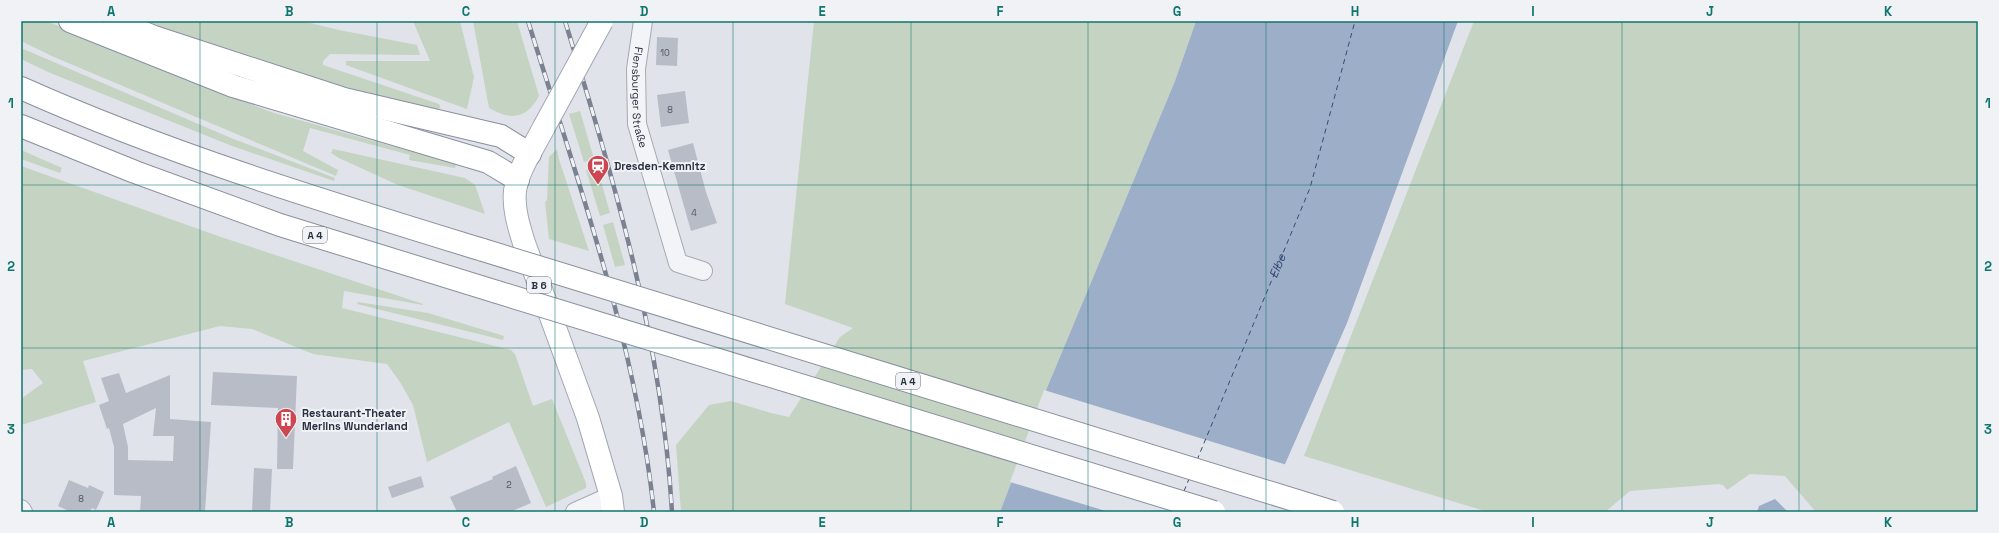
<svg xmlns="http://www.w3.org/2000/svg" width="1999" height="533" viewBox="0 0 1999 533" font-family="'Space Grotesk',sans-serif">
  <style>
    .green { fill: #c5d3c2 }
    .water { fill: #9caec8 }
    .pier { fill: #e0e3e9 }
    .lines { fill: none; stroke-linecap: round; stroke-linejoin: round }
    .ferry { stroke: #344c74; stroke-width: 1; stroke-dasharray: 5 4; stroke-linecap: butt }
    .building { fill: #b8bcc6; fill-rule: evenodd }
    .street-casing { stroke: #a5aab3; stroke-width: 20 }
    .primary-casing { stroke: #a0a7b5; stroke-width: 24 }
    .highway-casing { stroke: #88909f; stroke-width: 24 }
    .street { stroke: #f3f4f7; stroke-width: 18 }
    .primary { stroke: #fff; stroke-width: 22 }
    .highway { stroke: #fff; stroke-width: 22 }
    .rail-casing { stroke: #7a8292; stroke-width: 4.5 }
    .rail { stroke: #f0f2f6; stroke-width: 3; stroke-dasharray: 9; stroke-linecap: butt }
    .primary-bridge-casing { stroke: #a0a7b5; stroke-width: 24; stroke-linecap: butt }
    .highway-bridge-casing { stroke: #88909f; stroke-width: 24; stroke-linecap: butt }
    .primary-bridge { stroke: #fff; stroke-width: 22 }
    .highway-bridge { stroke: #fff; stroke-width: 22 }
    .grid { fill: none; stroke: #0f766e; stroke-width: 1; stroke-opacity: 0.55 }
    .labels { text-anchor: middle; stroke-width: 4; stroke-linejoin: round; paint-order: stroke }
    .number-label { font-size: 9px; fill: #4d5362 }
    .shield { fill: #f0f2f6; stroke: #656a77; stroke-width: 1 }
    .shield-label { font-size: 10px; font-weight: bold; fill: #293040 }
    .street-label { font-size: 11px; fill: #293040; stroke: #f0f2f6 }
    .poi-label { font-size: 11px; font-weight: bold; fill: #293040; stroke: #f0f2f6; text-anchor: start }
    .water-label { font-size: 12px; font-style: italic; fill: #344c74; stroke: #f0f2f6 }
    .neatline { fill: none; stroke: #0f766e; stroke-width: 1.5 }
    .grid-label { font-size: 13px; text-anchor: middle; font-weight: bold; fill: #0f766e }
  </style>
  <rect width="100%" height="100%" fill="#e0e3e9"/>
  <g class="green">
    <polygon points="21,21 46,21 178,73 232,97 274,113 456,164 455,168 409,160 410,155 310,128 303,151 338,170 336,176 54,57 21,41"/>
    <polygon points="139,21 302,21 339,30 417,45 420,55 330,54 323,61 323,65 439,104 440,106 439,110 364,92 281,69"/>
    <polygon points="413,21 460,21 474,77 467,109 346,65 346,61 430,61"/>
    <path d="M473,21H517L539,96C526,120 510,120 489,108Z"/>
    <polygon points="814,21 1196,21 1175,81 1047,388 1000,512 681,512 676,445 709,405 731,401 771,413 789,417 840,337 853,328 785,304"/>
    <polygon points="1474,21 1978,21 1978,512 1816,512 1785,476 1750,474 1727,490 1723,485 1719,484 1630,491 1605,512 1488,512 1304,456"/>
    <polygon points="21,48 231,138 335,178 334,181 232,146 48,72 21,59"/>
    <polygon points="580,111 594,159 584,162 569,114"/>
    <polygon points="333,149 465,178 475,185 485,214 398,185 339,158 331,153"/>
    <polygon points="557,149 559,159 589,251 549,239 545,202 547,200 549,157"/>
    <polygon points="21,150 62,168 60,173 21,159"/>
    <polygon points="21,166 221,237 423,304 423,305 344,291 342,308 511,350 515,354 533,406 552,399 586,483 586,488 546,507 509,422 427,462 413,405 400,382 387,364 313,354 252,329 220,326 83,361 96,402 21,425 21,399 43,383 32,369 21,370"/>
    <polygon points="597,167 610,213 600,216 586,170"/>
    <polygon points="613,222 625,265 615,267 603,225"/>
    <polygon points="358,302 428,313 504,336 503,340 357,304"/>
  </g>
  <g class="water">
    <polygon points="1196,21 1458,21 1347,323 1264,512 1000,512 1047,388 1175,81"/>
    <polygon points="1775,499 1788,512 1757,512 1759,506"/>
  </g>
  <polygon class="pier" points="1044,390 1287,465 1266,512 1109,512 1010,482"/>
  <g class="lines">
    <g class="ferry">
      <path id="s1" d="M1197,460L1310,188L1355,21"/>
      <polyline points="1184,491 1189,479"/>
    </g>
  </g>
  <g class="building">
    <polygon points="657,37 678,38 677,66 656,65"/>
    <polygon points="685,91 689,123 661,127 657,95"/>
    <polygon points="693,143 706,192 717,223 691,231 668,150"/>
    <polygon points="213,372 297,376 293,469 277,469 278,408 211,405"/>
    <path d="M119,373L126,393L170,375V419L211,422L205,512H140L141,496L114,495V447L109,428L107,429L99,405L109,401L101,378ZM156,408L153,436H174L173,461L128,460V447L123,424Z"/>
    <polygon points="516,466 531,503 510,512 457,512 450,497 493,479 492,477"/>
    <polygon points="254,468 272,469 270,512 252,512"/>
    <polygon points="421,476 424,487 392,498 388,487"/>
    <polygon points="69,480 88,488 89,485 104,492 96,510 92,508 89,512 71,512 58,506"/>
  </g>
  <g class="lines">
    <g class="street-casing">
      <g id="street">
        <path id="s2" d="M643,21L636,69L637,124L678,263L703,271"/>
        <polyline points="21,509 23,512"/>
        <polyline points="575,512 611,496"/>
      </g>
    </g>
    <g class="primary-casing">
      <path id="primary" d="M544,127C534,147 518,169 515,191C513,208 519,227 524,243L588,418L611,496L613,512"/>
    </g>
    <g class="highway-casing">
      <g id="highway">
        <polyline points="70,21 233,86 488,162 518,180"/>
        <polyline points="115,21 154,37 344,99 501,136 530,154"/>
        <path d="M21,88C171,155 327,202 483,250"/>
        <polyline points="21,126 135,172 280,225 497,292"/>
      </g>
    </g>
    <use href="#street" class="street"/>
    <use href="#primary" class="primary"/>
    <use href="#highway" class="highway"/>
    <g class="rail-casing">
      <g id="rail">
        <path d="M528,21C578,182 636,343 654,512"/>
        <path d="M565,21C615,184 662,340 672,512"/>
      </g>
    </g>
    <use href="#rail" class="rail"/>
    <g class="primary-bridge-casing">
      <polyline id="primary-bridge" points="544,127 602,21"/>
    </g>
    <g class="highway-bridge-casing">
      <g id="highway-bridge">
        <polyline points="483,250 1333,512"/>
        <polyline points="497,292 1214,512"/>
      </g>
    </g>
    <use href="#primary-bridge" class="primary-bridge"/>
    <use href="#highway-bridge" class="highway-bridge"/>
  </g>
  <path class="grid" d="M200,21V512M377,21V512M555,21V512M733,21V512M911,21V512M1088,21V512M1266,21V512M1444,21V512M1622,21V512M1799,21V512M21,185H1978M21,348H1978"/>
  <defs>
    <g id="station-pin" transform="scale(1.15)"><path d="M0 17L-7.5 6A9.5 9.5 0 1 1 7.5 6Z" fill="#cc4752" stroke="#f0f2f6"/><path d="M-3-6H3Q5-6 5-4V2Q5 4 3 4L4.5 6H3L1.5 4h-3L-3 6H-4.5L-3 4Q-5 4-5 2V-4Q-5-6-3-6ZM-3.5-4v3h7v-3ZM-3.5 1v1.5H-2V1ZM2 1v1.5H3.5V1Z" fill="#fff"/></g>
    <g id="building-pin" transform="scale(1.15)"><path d="M0 17L-7.5 6A9.5 9.5 0 1 1 7.5 6Z" fill="#cc4752" stroke="#f0f2f6"/><path d="M-4-6H4V6H1V3H-1V6H-4ZM-2.5-4.3h1.7v1.8h-1.7ZM.8-4.3h1.7v1.8H.8ZM-2.5-1h1.7V.8h-1.7ZM.8-1h1.7V.8H.8Z" fill="#fff"/></g>
  </defs>
  <g fill-rule="evenodd">
    <use href="#station-pin" x="598" y="166"/>
    <use href="#building-pin" x="286" y="419"/>
  </g>
  <g class="labels">
    <g class="number-label">
      <text x="665" y="56">10</text>
      <text x="670" y="113">8</text>
      <text x="694" y="216">4</text>
      <text x="509" y="488">2</text>
      <text x="81" y="502">8</text>
    </g>
    <g class="shield">
      <rect x="303" y="227" width="24" height="16" rx="3"/>
      <rect x="527" y="277" width="24" height="16" rx="3"/>
      <rect x="896" y="373" width="24" height="16" rx="3"/>
    </g>
    <g class="shield-label">
      <text x="315" y="239">A 4</text>
      <text x="539" y="289">B 6</text>
      <text x="908" y="385">A 4</text>
    </g>
    <g class="street-label">
      <text dy="4" stroke="none"><textPath href="#s2" startOffset="77">Flensburger Straße</textPath></text>
    </g>
    <g class="poi-label">
      <text x="614" y="170">Dresden-Kemnitz</text>
      <text x="302" y="417">Restaurant-Theater<tspan x="302" dy="13">Merlins Wunderland</tspan></text>
    </g>
    <g class="water-label">
      <text dy="4" stroke="none"><textPath href="#s1" startOffset="210">Elbe</textPath></text>
    </g>
  </g>
  <rect width="1999" height="533" fill="none" stroke="#f0f2f6" stroke-width="44"/>
  <rect x="22" y="22" width="1955" height="489" class="neatline"/>
  <g class="grid-label">
    <text x="111" y="16">A</text>
    <text x="289" y="16">B</text>
    <text x="466" y="16">C</text>
    <text x="644" y="16">D</text>
    <text x="822" y="16">E</text>
    <text x="1000" y="16">F</text>
    <text x="1177" y="16">G</text>
    <text x="1355" y="16">H</text>
    <text x="1533" y="16">I</text>
    <text x="1710" y="16">J</text>
    <text x="1888" y="16">K</text>
    <text x="11" y="108">1</text>
    <text x="1988" y="108">1</text>
    <text x="11" y="271">2</text>
    <text x="1988" y="271">2</text>
    <text x="11" y="434">3</text>
    <text x="1988" y="434">3</text>
    <text x="111" y="527">A</text>
    <text x="289" y="527">B</text>
    <text x="466" y="527">C</text>
    <text x="644" y="527">D</text>
    <text x="822" y="527">E</text>
    <text x="1000" y="527">F</text>
    <text x="1177" y="527">G</text>
    <text x="1355" y="527">H</text>
    <text x="1533" y="527">I</text>
    <text x="1710" y="527">J</text>
    <text x="1888" y="527">K</text>
  </g>
</svg>
